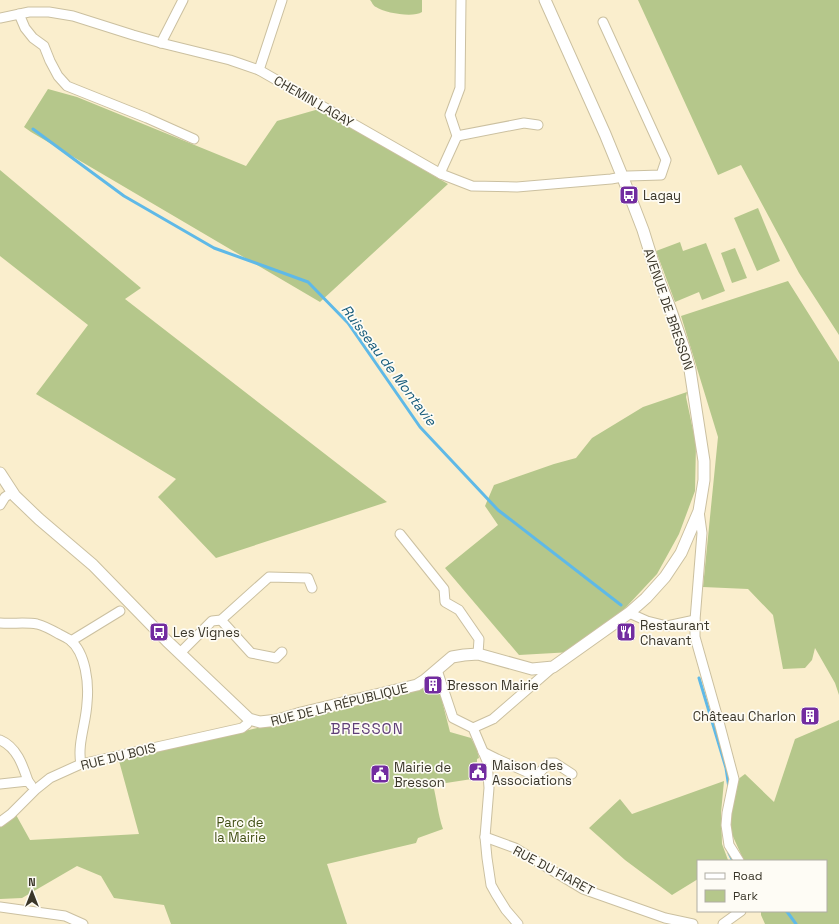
<svg xmlns="http://www.w3.org/2000/svg" width="839" height="924" viewBox="0 0 839 924" font-family="'Space Grotesk',sans-serif">
  <style>
    .green { fill: #b5c78b }
    .lines { fill: none; stroke-linecap: round; stroke-linejoin: round }
    .stream { stroke: #5fb9e7; stroke-width: 3 }
    .minor-casing { stroke: #cbc0a0; stroke-width: 11 }
    .tertiary-casing { stroke: #cbc0a0; stroke-width: 13 }
    .minor { stroke: #fff; stroke-width: 9 }
    .tertiary { stroke: #fff; stroke-width: 11 }
    .labels { text-anchor: middle; stroke-width: 3.5; stroke-linejoin: round; paint-order: stroke }
    .street-label { font-size: 13px; fill: #3a3629; stroke: #fefcf5 }
    .poi-label { font-size: 13px; fill: #3a3629; stroke: #fefcf5; text-anchor: start }
    .park-label { font-size: 13px; fill: #425016; stroke: #fefcf5 }
    .water-label { font-size: 14px; font-style: italic; fill: #175c7b; stroke: #fefcf5 }
    .quarter-label { font-size: 15px; letter-spacing: 1px; fill: #5f3e78; stroke: #fefcf5 }
  </style>
  <rect width="100%" height="100%" fill="#faeecd"/>
  <g class="green">
    <path d="M370,0H422V12C413,18 385,13 376,7C373,6 372,2 370,0Z"/>
    <polygon points="638,0 839,0 839,335 799,273 741,165 718,175"/>
    <polygon points="48,89 77,97 246,166 277,121 319,109 448,184 320,302 31,132 24,127"/>
    <polygon points="0,170 141,288 125,299 387,502 216,558 158,497 176,479 36,394 88,325 0,256"/>
    <polygon points="758,208 780,261 757,271 734,218"/>
    <polygon points="680,242 683,251 706,243 725,291 702,300 699,292 675,302 656,251"/>
    <polygon points="735,248 747,278 732,283 721,253"/>
    <polygon points="788,281 839,362 839,695 835,683 815,648 812,660 805,668 783,669 773,615 748,589 703,587 718,437 681,316"/>
    <polygon points="687,392 686,397 696,444 695,491 679,534 657,574 615,619 572,652 519,655 445,568 498,525 485,506 494,485 554,464 576,458 592,438 643,407"/>
    <path d="M438,685L450,732L471,738L477,749L479,758L477,759V762L470,763L472,779L433,785C437,800 438,815 443,829L418,838L416,843L327,864L347,924H171L164,905L114,898L101,876L77,866L22,898L0,899V820L15,813L30,840L139,834L119,761Z"/>
    <polygon points="839,720 839,924 765,924 761,915 761,911 826,911 826,861 744,861 726,821 737,780 745,774 774,802 795,739 837,721"/>
    <polygon points="724,781 721,813 722,844 728,860 726,861 698,861 698,879 672,895 625,860 589,828 620,799 632,814"/>
  </g>
  <g class="lines">
    <g class="stream">
      <polyline points="33,129 124,196 214,248 308,282 348,323 420,427 498,510 621,605"/>
      <polyline points="699,678 726,768 729,788"/>
      <polyline points="729,853 733,861"/>
      <polyline points="786,911 788,913 796,924"/>
    </g>
    <g class="minor-casing">
      <g id="minor">
        <polyline points="19,14 25,28 33,38 44,46 50,61 58,76 67,86 147,118 194,139"/>
        <polyline points="0,18 29,12 49,12 73,16 133,35 161,43 230,60 259,70 441,174 472,186 517,187 611,179 628,176 661,175 666,160 603,22"/>
        <polyline points="161,43 183,0"/>
        <polyline points="259,70 282,0"/>
        <polyline points="457,136 524,123 538,125"/>
        <polyline points="441,174 442,169 457,136 450,115 460,88 461,0"/>
        <polyline points="0,505 5,497 13,492"/>
        <polyline points="699,511 702,533 695,620 695,637 719,722 734,779 727,813 726,825 729,845 739,861"/>
        <polyline points="400,534 444,589 445,602 459,610 479,639 478,654"/>
        <polyline points="629,613 647,621 667,626 695,620"/>
        <polyline points="221,620 251,653 276,658 282,652"/>
        <path d="M0,623C12,624 26,622 37,624C45,626 52,630 59,634C63,636 67,638 70,640C86,653 89,684 87,703C86,724 77,744 81,764"/>
        <polyline points="71,641 120,611"/>
        <polyline points="180,653 212,621 221,620 269,577 308,578 312,588"/>
        <polyline points="437,670 453,718 473,728 487,761 489,788 485,837 487,858 491,885 496,894 506,910 518,924"/>
        <polyline points="473,728 493,719 553,667"/>
        <path d="M0,740C17,747 23,766 28,781"/>
        <polyline points="483,752 497,759 536,776 549,763 555,763 572,774"/>
        <polyline points="0,784 28,781 31,785"/>
        <polyline points="0,822 11,814 35,790 50,778 81,764 242,728 247,724 249,719"/>
        <polyline points="485,837 515,848 583,889 665,918 693,924"/>
        <polyline points="0,907 65,916 83,924"/>
        <polyline points="723,924 741,911"/>
      </g>
    </g>
    <g class="tertiary-casing">
      <polyline id="tertiary" points="0,473 15,496 39,519 93,565 167,641 249,719 260,722 278,720 301,713 417,685 425,680 452,657 464,655 478,654 532,669 553,667 629,613 646,598 665,577 681,553 699,511 704,480 704,461 690,370 684,348 670,308 657,275 643,230 623,178 605,134 545,0"/>
    </g>
    <use href="#minor" class="minor"/>
    <use href="#tertiary" class="tertiary"/>
  </g>
  <defs>
    <g id="bus-square" transform="scale(1)"><rect x="-9" y="-9" width="18" height="18" rx="4" fill="#722ca0" stroke="#fefcf5"/><path d="M-5-6H5V4H4V6H2V4H-2V6H-4V4H-5ZM-3.5-4V0h7V-4ZM-3.5 1.2v1.5H-2V1.2ZM2 1.2v1.5H3.5V1.2Z" fill="#fff"/></g>
    <g id="restaurant-square" transform="scale(1)"><rect x="-9" y="-9" width="18" height="18" rx="4" fill="#722ca0" stroke="#fefcf5"/><path d="M-5-6h1v4h1v-4h1v4h1v-4h1v5L-1.5 .5V6h-2V.5L-5-1ZM5-6V6H3V1.5H1.5Q1.5-4 5-6Z" fill="#fff"/></g>
    <g id="building-square" transform="scale(1)"><rect x="-9" y="-9" width="18" height="18" rx="4" fill="#722ca0" stroke="#fefcf5"/><path d="M-4-6H4V6H1V3H-1V6H-4ZM-2.5-4.3h1.7v1.8h-1.7ZM.8-4.3h1.7v1.8H.8ZM-2.5-1h1.7V.8h-1.7ZM.8-1h1.7V.8H.8Z" fill="#fff"/></g>
    <g id="civic-square" transform="scale(1)"><rect x="-9" y="-9" width="18" height="18" rx="4" fill="#722ca0" stroke="#fefcf5"/><path d="M-.6-6.5H3V-4.5H.6V-3L4-1V1h2V6H-6V1h2V-1L-.6-3ZM-1.2 2.5V6h2.4V2.5Z" fill="#fff"/></g>
  </defs>
  <g fill-rule="evenodd">
    <use href="#bus-square" x="629" y="195"/>
    <use href="#bus-square" x="159" y="632"/>
    <use href="#restaurant-square" x="626" y="632"/>
    <use href="#building-square" x="433" y="685"/>
    <use href="#building-square" x="810" y="716"/>
    <use href="#civic-square" x="478" y="772"/>
    <use href="#civic-square" x="380" y="774"/>
  </g>
  <g class="labels">
    <g class="street-label">
      <text transform="translate(314 101) rotate(30)" y="5">CHEMIN LAGAY</text>
      <text transform="translate(669 309) rotate(71)" y="5">AVENUE DE BRESSON</text>
      <text transform="translate(339 704) rotate(-14)" y="5">RUE DE LA RÉPUBLIQUE</text>
      <text transform="translate(118 756) rotate(-14)" y="5">RUE DU BOIS</text>
      <text transform="translate(554 870) rotate(28)" y="5">RUE DU FIARET</text>
    </g>
    <g class="poi-label">
      <text x="643" y="200">Lagay</text>
      <text x="640" y="630">Restaurant<tspan x="640" dy="15">Chavant</tspan></text>
      <text x="173" y="637">Les Vignes</text>
      <text x="447" y="690">Bresson Mairie</text>
      <text x="796" y="721" text-anchor="end">Château Charlon</text>
      <text x="492" y="770">Maison des<tspan x="492" dy="15">Associations</tspan></text>
      <text x="394" y="772">Mairie de<tspan x="394" dy="15">Bresson</tspan></text>
    </g>
    <g class="park-label">
      <text x="240" y="827">Parc de<tspan x="240" dy="15">la Mairie</tspan></text>
    </g>
    <g class="water-label">
      <text transform="translate(389 365) rotate(53)" y="5">Ruisseau de Montavie</text>
    </g>
    <g class="quarter-label">
      <text x="367" y="734">BRESSON</text>
    </g>
  </g>
  <rect x="697" y="860" width="130" height="52" fill="#fefcf5" stroke="#b0ada3"/>
  <rect x="705" y="873" width="20" height="6" fill="#ffffff" stroke="#b0ada3"/>
  <text x="733" y="880" font-size="12" fill="#3a3629">Road</text>
  <rect x="705" y="890" width="20" height="12" fill="#b5c78b" stroke="#b0ada3"/>
  <text x="733" y="900" font-size="12" fill="#3a3629">Park</text>
  <g transform="translate(32 892)" stroke="#fefcf5" stroke-width="3" paint-order="stroke">
  <path d="M0-3L7 15L0 10L-7 15Z" fill="#3a3629"/>
  <text y="-6" font-size="11" font-weight="bold" text-anchor="middle" fill="#3a3629">N</text>
  </g>
</svg>
